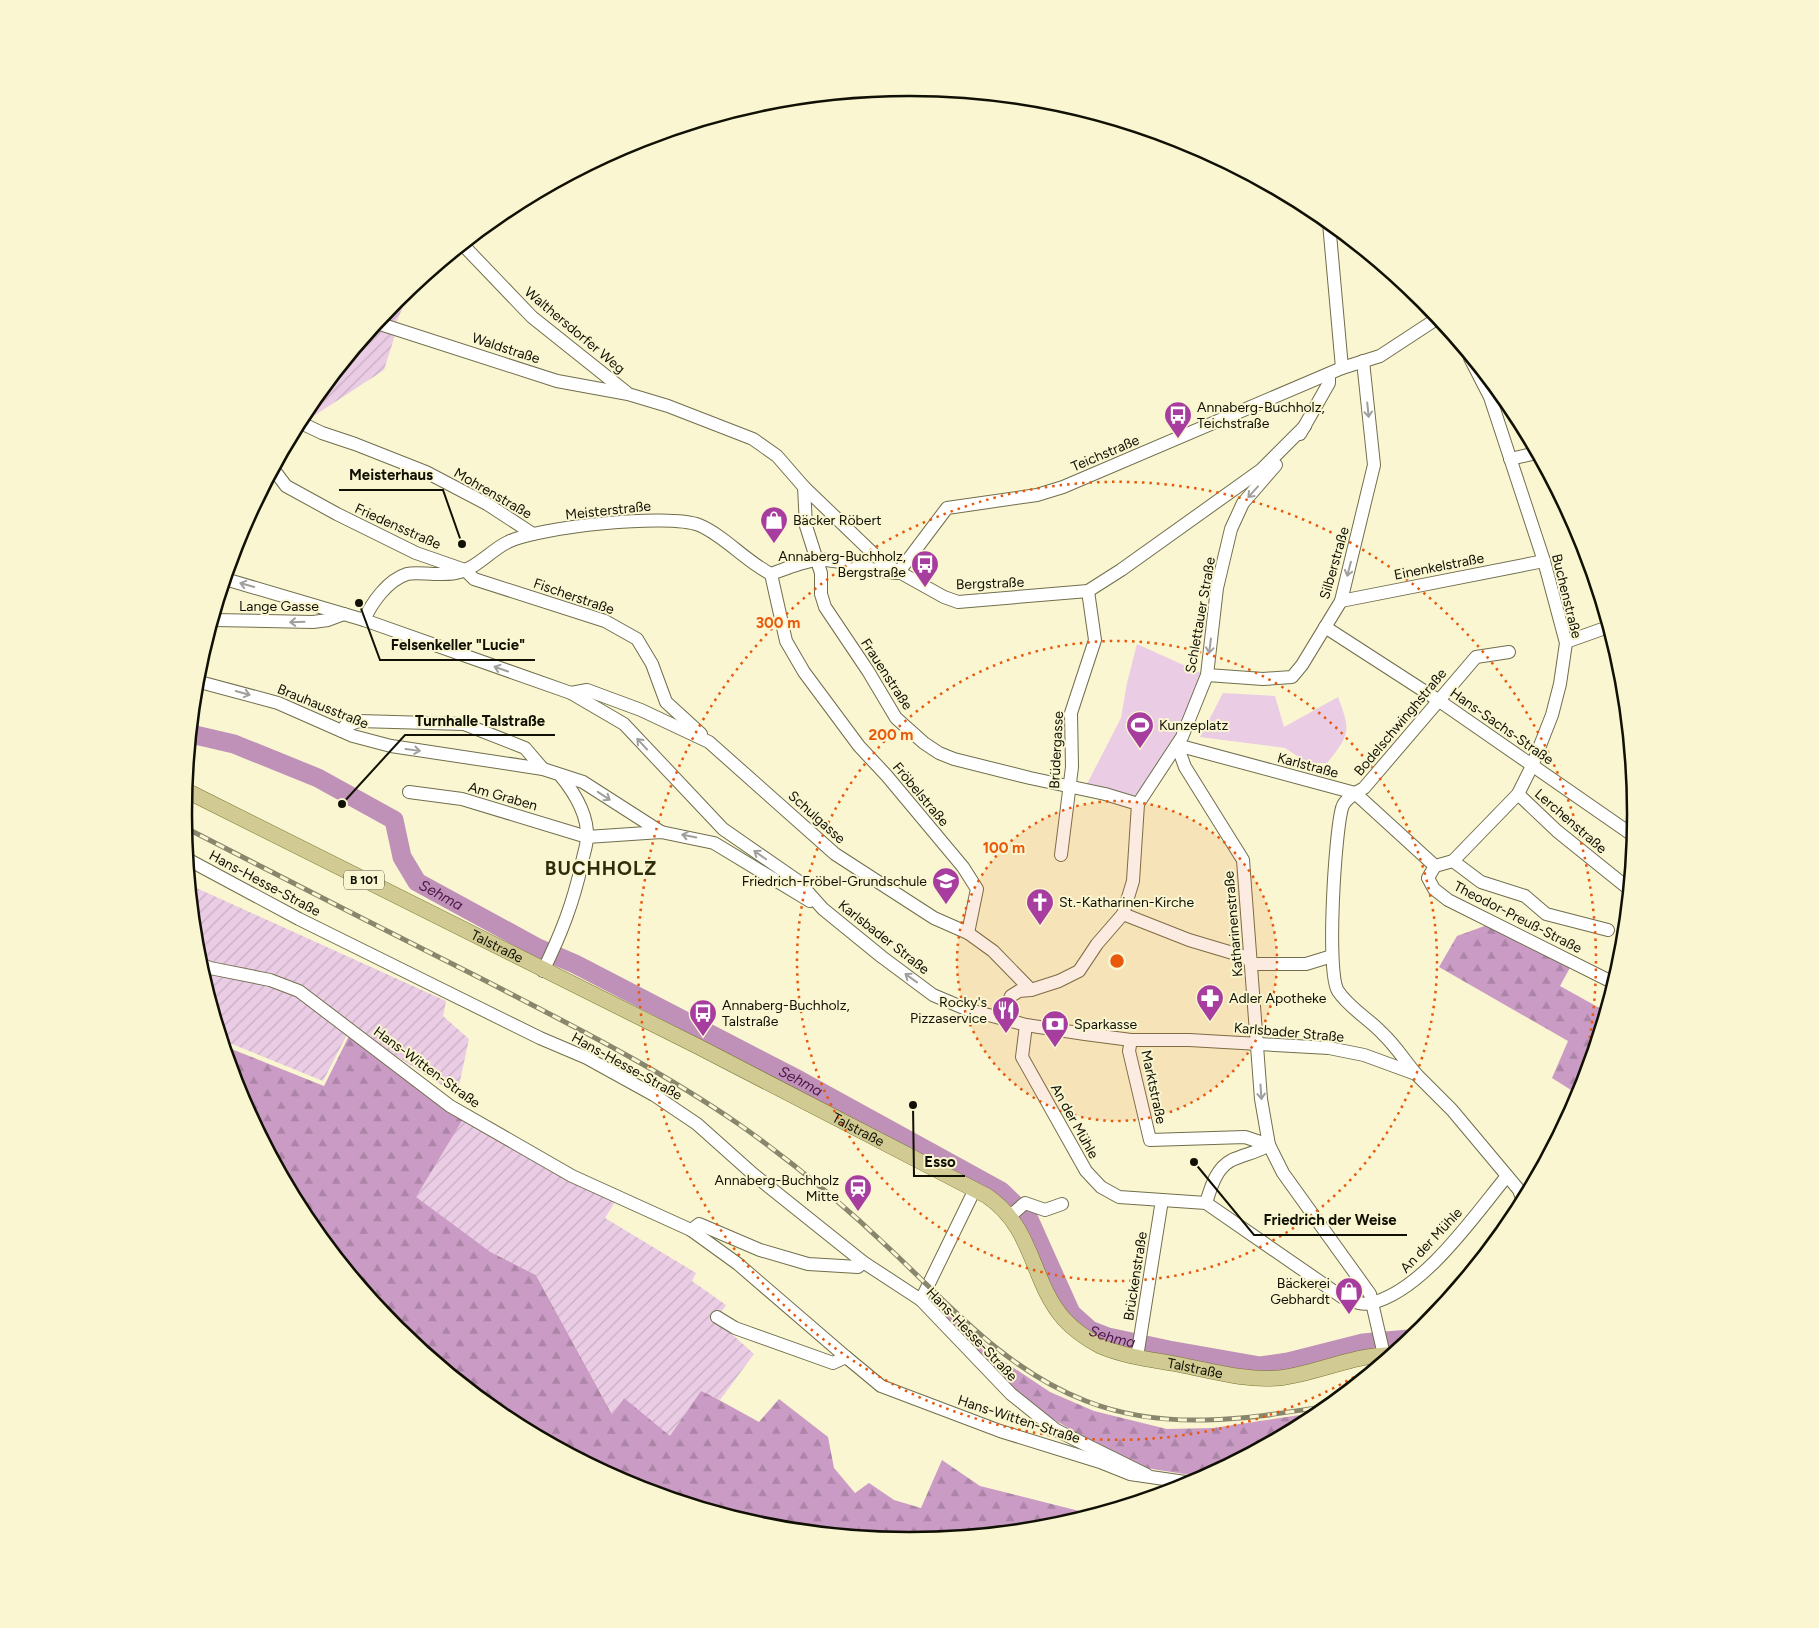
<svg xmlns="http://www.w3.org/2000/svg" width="1819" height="1628" viewBox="0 0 1819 1628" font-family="Figtree,sans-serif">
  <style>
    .forest { fill: url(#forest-firs) }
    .park { fill: #eacce5 }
    .garden { fill: url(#garden-furrows) }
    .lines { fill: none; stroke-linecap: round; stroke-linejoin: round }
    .river { stroke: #bf91b9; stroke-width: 19 }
    .minor-casing { stroke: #716e4d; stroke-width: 14 }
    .major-casing { stroke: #7a7332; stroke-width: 16 }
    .minor { stroke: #fff; stroke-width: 12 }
    .major { stroke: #d1cb93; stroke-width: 15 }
    .rail-casing { stroke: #88866d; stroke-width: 5 }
    .rail { stroke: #f9f6d1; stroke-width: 3; stroke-dasharray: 9; stroke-linecap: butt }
    .oneway { stroke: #a09f9b }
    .ring { fill: none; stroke: #e8590c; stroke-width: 2.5; stroke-dasharray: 2.5 5 }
    .labels { text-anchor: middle; stroke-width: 4; stroke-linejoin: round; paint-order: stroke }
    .shield { fill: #f9f6d1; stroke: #575542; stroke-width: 1 }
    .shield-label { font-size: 12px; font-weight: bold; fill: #111004 }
    .street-label { font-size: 14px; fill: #111004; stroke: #f9f6d1 }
    .poi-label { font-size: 14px; fill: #111004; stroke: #f9f6d1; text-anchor: start }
    .water-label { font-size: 15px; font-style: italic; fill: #4e174a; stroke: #f9f6d1 }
    .district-label { font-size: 19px; font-weight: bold; letter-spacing: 1px; fill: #302d0d; stroke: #f9f6d1 }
    .rim { fill: none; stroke: #111004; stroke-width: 2.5 }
    .centre { fill: #e8590c; stroke: #f9f6d1; stroke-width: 2.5 }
    .ring-label { font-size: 15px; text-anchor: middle; font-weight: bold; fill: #e8590c; stroke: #f9f6d1; stroke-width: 4; stroke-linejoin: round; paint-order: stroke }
    .leader { fill: none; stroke: #111004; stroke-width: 2 }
    .callout-dot { fill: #111004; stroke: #f9f6d1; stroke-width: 2 }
    .callout-label { font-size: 15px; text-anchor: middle; font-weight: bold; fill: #111004; stroke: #f9f6d1; stroke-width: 4; stroke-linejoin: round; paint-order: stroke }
  </style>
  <defs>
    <pattern id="forest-firs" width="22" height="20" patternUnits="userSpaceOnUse" patternTransform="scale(1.25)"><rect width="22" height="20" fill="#ca9bc4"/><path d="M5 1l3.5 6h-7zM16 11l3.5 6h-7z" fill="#ac84a7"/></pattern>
    <pattern id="garden-furrows" width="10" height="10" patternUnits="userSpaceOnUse" patternTransform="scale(1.25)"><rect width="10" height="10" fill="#eacce5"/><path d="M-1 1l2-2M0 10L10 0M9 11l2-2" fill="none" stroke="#c8aec3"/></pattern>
  </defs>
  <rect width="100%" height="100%" fill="#f9f6d1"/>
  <g class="forest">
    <polygon points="1490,924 1572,964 1560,986 1605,1011 1579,1095 1552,1078 1568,1041 1439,967 1457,936"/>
    <polygon points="1624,935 1622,956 1621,959 1612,954"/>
    <polygon points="350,1034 463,1119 489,1251 536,1275 612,1414 624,1398 701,1390 759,1422 779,1399 828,1437 834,1468 855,1493 869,1483 894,1500 921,1508 942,1460 980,1486 1091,1514 1051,1527 909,1540 767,1526 631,1485 549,1441 474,1389 464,1384 396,1328 305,1217 238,1092 224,1046 324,1086"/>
    <polygon points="932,1296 1002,1360 1050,1392 1094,1411 1167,1429 1213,1428 1320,1412 1203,1477 1146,1468 1080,1435 1043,1413 997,1374 929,1300"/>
  </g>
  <g class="park">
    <polygon points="1137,644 1201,673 1174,745 1140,797 1087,784 1121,718 1127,683"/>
    <path d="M1223,693L1275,696L1284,727L1338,697C1351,731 1350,734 1327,763H1308L1285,748L1200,737Z"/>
  </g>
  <g class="garden">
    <polygon points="411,288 396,323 382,317 396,300"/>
    <polygon points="373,328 395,335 384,370 306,421 301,418"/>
    <polygon points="190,885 446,1001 443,1016 469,1039 457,1095 351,1027 323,1081 222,1040 197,955"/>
    <polygon points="463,1119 615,1202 605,1218 696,1273 692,1281 726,1305 716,1320 754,1354 720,1400 701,1391 670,1436 624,1398 612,1414 536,1275 489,1251 416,1197"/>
  </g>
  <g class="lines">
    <path class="river" id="s1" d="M191,734L234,744L318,778L394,820L402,857L417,882L538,948L575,964L799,1080L1001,1191L1028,1217L1071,1313L1090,1330L1108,1337L1169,1350L1260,1366L1288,1362L1363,1343L1409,1339"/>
    <g class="minor-casing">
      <g id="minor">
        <polyline points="1329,223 1342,368"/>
        <polyline points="463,245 532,317 626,392"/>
        <polyline points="377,323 557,381 628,394 668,406 753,439 777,456 804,487 883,563 944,597 958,602 1088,591 1121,570 1261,470 1305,426"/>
        <polyline points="299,422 322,433 355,444 426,472 487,504 533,534"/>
        <polyline points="1300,434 1329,383 1329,374"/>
        <polyline points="1510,459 1537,453"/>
        <polyline points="274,470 286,486 337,514 416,553 465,570 474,579 605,621 637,639 652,664 666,702 701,734"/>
        <polyline points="804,487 806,526 821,573 821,594 825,607 868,671 896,718 924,743 939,753 954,759 1030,778 1105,794 1138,804"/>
        <polyline points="898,573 947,508 1037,495 1063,487 1342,368 1380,356 1438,318"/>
        <polyline points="771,574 786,641 804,672 859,746 887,776 963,867 977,889 968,933"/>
        <polyline points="225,579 364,620 571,693 624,724 723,829 798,881 823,909 882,957 933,995 966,1009 1026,1025 1085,1034 1131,1040 1189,1040 1329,1048 1364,1055 1416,1074 1452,1110 1519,1190 1523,1201"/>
        <polyline points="1341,601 1544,561"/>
        <polyline points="213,620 313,622 328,620 344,614"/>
        <path d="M364,620C372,602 388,580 407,574C415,572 426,574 434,574C442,574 452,575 460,572C478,567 491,550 508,542C538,527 668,513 699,525C725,536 745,561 771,574C785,569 801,562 816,560C833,557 874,572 897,573"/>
        <polyline points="1325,627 1438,700 1634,836"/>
        <polyline points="1566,642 1608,627"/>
        <polyline points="1207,675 1263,679 1292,677 1302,665 1341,601 1374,465 1363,361"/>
        <polyline points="196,681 278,703 353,736 391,746 543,769 583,782 661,832"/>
        <polyline points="571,693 587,690 641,710 709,742 835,854 934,918 968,933 993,951 1031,990"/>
        <polyline points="342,731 345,726 359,721 464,724 525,748 543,769"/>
        <polyline points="1177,745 1185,767 1243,860 1261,1099 1269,1145 1283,1173 1370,1294 1384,1355"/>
        <polyline points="1177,745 1355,793 1435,866"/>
        <polyline points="409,792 462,799 587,837 661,832 714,843 810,901"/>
        <polyline points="1518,794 1557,831 1629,889"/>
        <polyline points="1061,855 1072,767 1071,713 1095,640 1088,591"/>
        <polyline points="187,859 299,919 540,1038 587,1058 654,1095 697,1124 753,1174 863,1262 921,1300 1011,1394 1056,1430 1147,1475"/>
        <polyline points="1453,861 1481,882 1525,896 1546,914 1608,930"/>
        <polyline points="1435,866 1453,861 1518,794 1532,766 1552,715 1560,684 1566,643 1544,561 1490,397 1470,358"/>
        <polyline points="1435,866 1428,878 1434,889 1448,900 1614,983"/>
        <polyline points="1123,914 1189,940 1246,957 1252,964 1306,964 1332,956"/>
        <polyline points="199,963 210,968 270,980 299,991 450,1106 572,1176 691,1230 699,1224 760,1250 808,1264 858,1267 863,1262"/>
        <path d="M543,971C561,934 573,904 582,863C583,855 587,846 587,837C588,814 574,792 560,775"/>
        <polyline points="1002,1018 1011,996 1019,991 1031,990 1059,981 1079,971 1097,944 1123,914 1133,881 1138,804 1182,737 1207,675 1217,588 1231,529 1243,503 1276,465"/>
        <path d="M1026,1025L1022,1057L1086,1171L1101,1187L1119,1197L1206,1203L1342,1297C1350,1300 1362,1306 1371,1303C1423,1291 1474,1216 1507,1176"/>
        <polyline points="1131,1040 1129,1051 1150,1140 1245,1137 1269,1145"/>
        <path d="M1416,1074C1405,1061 1395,1045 1382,1033C1368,1018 1349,1008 1338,991C1326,972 1335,833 1342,808C1344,800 1356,792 1364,788L1476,657L1509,652"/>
        <path d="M1206,1203C1211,1187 1216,1168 1232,1160C1245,1154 1256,1153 1269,1145"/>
        <polyline points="1010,1216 1025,1203 1045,1210 1062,1204"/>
        <polyline points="691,1230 738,1264 846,1357"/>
        <polyline points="921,1300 975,1189"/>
        <polyline points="717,1317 735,1328 833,1363 846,1357 881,1386 1000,1431 1100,1462 1130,1474 1192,1483"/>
        <polyline points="1137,1357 1162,1200"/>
      </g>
    </g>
    <g class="major-casing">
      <g id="major">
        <path id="s2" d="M185,790L699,1047L987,1196C1035,1229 1030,1280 1064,1319C1074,1330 1087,1339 1100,1346C1125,1357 1155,1360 1181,1365C1212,1371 1247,1381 1279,1378C1315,1374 1356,1354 1390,1355"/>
      </g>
    </g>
    <use href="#minor" class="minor"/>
    <use href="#major" class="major"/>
    <g class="rail-casing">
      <path id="rail" d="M184,827C285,879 385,930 486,981C573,1026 659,1069 740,1125C794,1163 845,1206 893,1252C952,1308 1008,1371 1086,1401C1165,1432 1246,1419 1328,1406"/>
    </g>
    <use href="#rail" class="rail"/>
  </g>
  <defs><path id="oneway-shaft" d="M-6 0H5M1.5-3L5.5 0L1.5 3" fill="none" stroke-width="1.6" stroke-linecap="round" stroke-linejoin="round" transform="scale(1.25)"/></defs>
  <g class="oneway">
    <use href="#oneway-shaft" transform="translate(1368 410) rotate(84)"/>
    <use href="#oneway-shaft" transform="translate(1253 492) rotate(132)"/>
    <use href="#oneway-shaft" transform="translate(1349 569) rotate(105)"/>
    <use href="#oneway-shaft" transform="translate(247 585) rotate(-164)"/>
    <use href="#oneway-shaft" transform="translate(297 622) rotate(178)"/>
    <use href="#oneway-shaft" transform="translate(1210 646) rotate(97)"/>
    <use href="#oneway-shaft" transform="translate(501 669) rotate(-161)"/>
    <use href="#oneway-shaft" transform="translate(243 693) rotate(16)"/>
    <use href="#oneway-shaft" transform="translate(642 744) rotate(-133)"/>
    <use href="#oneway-shaft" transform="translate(413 750) rotate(8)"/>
    <use href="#oneway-shaft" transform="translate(604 796) rotate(33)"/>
    <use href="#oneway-shaft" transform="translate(689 836) rotate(-168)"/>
    <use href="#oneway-shaft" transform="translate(760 855) rotate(-145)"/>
    <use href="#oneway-shaft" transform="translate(911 978) rotate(-144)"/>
    <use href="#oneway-shaft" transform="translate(1261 1092) rotate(86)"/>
  </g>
  <circle cx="1117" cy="961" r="160" fill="#e8590c" fill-opacity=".12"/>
  <g class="ring">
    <circle cx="1117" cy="961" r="160"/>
    <circle cx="1117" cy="961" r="320"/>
    <path d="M1392 1353A479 479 0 1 1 1575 1101"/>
  </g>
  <defs>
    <g id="bus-pin" transform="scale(1.4375)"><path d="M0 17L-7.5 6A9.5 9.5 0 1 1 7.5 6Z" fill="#a73d9f" stroke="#f9f6d1"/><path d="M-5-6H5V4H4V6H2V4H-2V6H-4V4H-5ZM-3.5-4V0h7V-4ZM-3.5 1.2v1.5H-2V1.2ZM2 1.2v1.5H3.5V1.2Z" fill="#fff"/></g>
    <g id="shop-pin" transform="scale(1.4375)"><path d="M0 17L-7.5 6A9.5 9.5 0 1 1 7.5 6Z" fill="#a73d9f" stroke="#f9f6d1"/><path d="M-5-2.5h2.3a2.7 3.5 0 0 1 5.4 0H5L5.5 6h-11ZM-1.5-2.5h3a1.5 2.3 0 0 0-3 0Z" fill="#fff"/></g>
    <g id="stadium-pin" transform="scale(1.4375)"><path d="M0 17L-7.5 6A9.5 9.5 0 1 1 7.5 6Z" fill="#a73d9f" stroke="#f9f6d1"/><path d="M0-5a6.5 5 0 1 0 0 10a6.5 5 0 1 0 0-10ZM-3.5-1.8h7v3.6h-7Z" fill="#fff"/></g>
    <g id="school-pin" transform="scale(1.4375)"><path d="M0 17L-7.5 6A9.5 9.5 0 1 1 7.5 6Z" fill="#a73d9f" stroke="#f9f6d1"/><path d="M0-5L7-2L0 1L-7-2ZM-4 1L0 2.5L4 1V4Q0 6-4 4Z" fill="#fff"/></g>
    <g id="church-pin" transform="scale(1.4375)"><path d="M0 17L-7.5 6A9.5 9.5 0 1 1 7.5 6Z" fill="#a73d9f" stroke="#f9f6d1"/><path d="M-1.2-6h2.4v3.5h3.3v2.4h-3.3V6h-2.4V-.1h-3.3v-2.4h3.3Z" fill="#fff"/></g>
    <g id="pharmacy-pin" transform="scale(1.4375)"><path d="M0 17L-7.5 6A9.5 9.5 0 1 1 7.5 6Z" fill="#a73d9f" stroke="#f9f6d1"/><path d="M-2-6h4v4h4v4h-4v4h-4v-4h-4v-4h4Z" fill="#fff"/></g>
    <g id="restaurant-pin" transform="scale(1.4375)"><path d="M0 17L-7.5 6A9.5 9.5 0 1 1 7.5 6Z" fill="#a73d9f" stroke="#f9f6d1"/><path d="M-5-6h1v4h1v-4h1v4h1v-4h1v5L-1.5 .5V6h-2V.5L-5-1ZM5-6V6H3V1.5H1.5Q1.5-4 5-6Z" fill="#fff"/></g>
    <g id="bank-pin" transform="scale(1.4375)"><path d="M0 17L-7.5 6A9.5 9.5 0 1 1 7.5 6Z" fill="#a73d9f" stroke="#f9f6d1"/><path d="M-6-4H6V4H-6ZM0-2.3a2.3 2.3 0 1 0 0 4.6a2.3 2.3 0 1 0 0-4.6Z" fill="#fff"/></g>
    <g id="station-pin" transform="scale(1.4375)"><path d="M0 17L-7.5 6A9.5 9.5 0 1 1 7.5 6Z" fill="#a73d9f" stroke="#f9f6d1"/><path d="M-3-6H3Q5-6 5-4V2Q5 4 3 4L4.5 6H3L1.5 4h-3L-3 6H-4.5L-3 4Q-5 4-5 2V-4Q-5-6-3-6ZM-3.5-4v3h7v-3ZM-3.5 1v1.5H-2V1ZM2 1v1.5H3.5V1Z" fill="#fff"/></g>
  </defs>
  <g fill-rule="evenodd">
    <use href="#bus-pin" x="1178" y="415"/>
    <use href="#shop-pin" x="774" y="520"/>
    <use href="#bus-pin" x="925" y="564"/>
    <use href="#stadium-pin" x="1140" y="725"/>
    <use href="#school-pin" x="946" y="881"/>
    <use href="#church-pin" x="1040" y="902"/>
    <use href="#pharmacy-pin" x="1210" y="998"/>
    <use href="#restaurant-pin" x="1006" y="1010"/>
    <use href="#bus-pin" x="703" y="1013"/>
    <use href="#bank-pin" x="1055" y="1024"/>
    <use href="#station-pin" x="858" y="1188"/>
    <use href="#shop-pin" x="1349" y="1291"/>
  </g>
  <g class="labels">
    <rect class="shield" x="344" y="870.5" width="40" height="19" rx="4"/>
    <g class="shield-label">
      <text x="364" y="884">B 101</text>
    </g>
    <g class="street-label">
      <text transform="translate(575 330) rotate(40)" y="5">Walthersdorfer Weg</text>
      <text transform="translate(506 348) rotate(18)" y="5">Waldstraße</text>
      <text transform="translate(1105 453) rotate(-23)" y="5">Teichstraße</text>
      <text transform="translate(493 493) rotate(30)" y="5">Mohrenstraße</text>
      <text transform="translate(608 510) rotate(-6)" y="5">Meisterstraße</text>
      <text transform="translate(398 526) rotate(24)" y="5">Friedensstraße</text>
      <text transform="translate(1334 563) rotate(-74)" y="5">Silberstraße</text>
      <text transform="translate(1439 566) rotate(-11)" y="5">Einenkelstraße</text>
      <text transform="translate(990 583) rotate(-2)" y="5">Bergstraße</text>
      <text transform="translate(574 596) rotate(19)" y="5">Fischerstraße</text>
      <text transform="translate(1567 596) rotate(76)" y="5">Buchenstraße</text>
      <text x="279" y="611">Lange Gasse</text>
      <text transform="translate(1200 615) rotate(-80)" y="5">Schlettauer Straße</text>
      <text transform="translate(887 674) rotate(57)" y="5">Frauenstraße</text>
      <text transform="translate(323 706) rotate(22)" y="5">Brauhausstraße</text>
      <text transform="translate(1400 722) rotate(-50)" y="5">Bodelschwinghstraße</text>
      <text transform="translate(1502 726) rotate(35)" y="5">Hans-Sachs-Straße</text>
      <text transform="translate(1056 750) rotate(-87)" y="5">Brüdergasse</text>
      <text transform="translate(1308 765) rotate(15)" y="5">Karlstraße</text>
      <text transform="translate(921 794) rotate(50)" y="5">Fröbelstraße</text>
      <text transform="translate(503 796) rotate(16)" y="5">Am Graben</text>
      <text transform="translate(817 817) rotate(42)" y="5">Schulgasse</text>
      <text transform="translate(1571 821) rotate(41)" y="5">Lerchenstraße</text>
      <text transform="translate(265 883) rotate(28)" y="5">Hans-Hesse-Straße</text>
      <text transform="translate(1518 917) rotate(27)" y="5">Theodor-Preuß-Straße</text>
      <text transform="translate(1233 924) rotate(-95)" y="5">Katharinenstraße</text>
      <text transform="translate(884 937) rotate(38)" y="5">Karlsbader Straße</text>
      <text dy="5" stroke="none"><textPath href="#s2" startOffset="349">Talstraße</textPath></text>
      <text transform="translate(1289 1032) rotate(5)" y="5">Karlsbader Straße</text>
      <text transform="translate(627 1066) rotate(29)" y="5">Hans-Hesse-Straße</text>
      <text transform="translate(427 1067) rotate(36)" y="5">Hans-Witten-Straße</text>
      <text transform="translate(1154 1087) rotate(78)" y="5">Marktstraße</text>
      <text transform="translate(1075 1121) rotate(61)" y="5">An der Mühle</text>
      <text dy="5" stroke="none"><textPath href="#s2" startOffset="754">Talstraße</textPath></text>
      <text transform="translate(1431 1240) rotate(-47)" y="5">An der Mühle</text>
      <text transform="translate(1135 1276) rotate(-81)" y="5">Brückenstraße</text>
      <text transform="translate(972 1334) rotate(46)" y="5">Hans-Hesse-Straße</text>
      <text dy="5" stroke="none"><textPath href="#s2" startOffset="1189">Talstraße</textPath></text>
      <text transform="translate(1019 1419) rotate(18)" y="5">Hans-Witten-Straße</text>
    </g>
    <g class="poi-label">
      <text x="1197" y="412">Annaberg-Buchholz,<tspan x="1197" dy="16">Teichstraße</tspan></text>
      <text x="793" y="525">Bäcker Röbert</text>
      <text x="906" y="561" text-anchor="end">Annaberg-Buchholz,<tspan x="906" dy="16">Bergstraße</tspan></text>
      <text x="1159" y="730">Kunzeplatz</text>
      <text x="927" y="886" text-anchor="end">Friedrich-Fröbel-Grundschule</text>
      <text x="1059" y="907">St.-Katharinen-Kirche</text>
      <text x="1229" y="1003">Adler Apotheke</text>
      <text x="987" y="1007" text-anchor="end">Rocky's<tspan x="987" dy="16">Pizzaservice</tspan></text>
      <text x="722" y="1010">Annaberg-Buchholz,<tspan x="722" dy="16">Talstraße</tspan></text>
      <text x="1074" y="1029">Sparkasse</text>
      <text x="839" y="1185" text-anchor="end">Annaberg-Buchholz<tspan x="839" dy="16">Mitte</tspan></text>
      <text x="1330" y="1288" text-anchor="end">Bäckerei<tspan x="1330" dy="16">Gebhardt</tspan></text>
    </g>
    <g class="water-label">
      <text dy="5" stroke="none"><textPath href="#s1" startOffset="316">Sehma</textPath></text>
      <text dy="5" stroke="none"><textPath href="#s1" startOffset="721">Sehma</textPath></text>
      <text dy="5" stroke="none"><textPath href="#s1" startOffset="1141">Sehma</textPath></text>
    </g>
    <g class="district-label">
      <text x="601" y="875">BUCHHOLZ</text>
    </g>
  </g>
  <path d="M0 0H1819V1628H0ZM909 96H910A717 717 0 0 1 1627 813V815A717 717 0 0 1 910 1532H909A717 717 0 0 1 192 815V813A717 717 0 0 1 909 96Z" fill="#f9f6d1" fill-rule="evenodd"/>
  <path class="rim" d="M909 96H910A717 717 0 0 1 1627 813V815A717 717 0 0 1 910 1532H909A717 717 0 0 1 192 815V813A717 717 0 0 1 909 96Z"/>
  <circle cx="1117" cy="961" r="8" class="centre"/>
  <g class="ring-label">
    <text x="778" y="628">300 m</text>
    <text x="891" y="740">200 m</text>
    <text x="1004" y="853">100 m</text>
  </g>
  <path class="leader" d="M462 544L443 490H339M359 603L380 660H535M342 804L405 735H555M913 1105L914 1176H965M1194 1162L1254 1235H1407"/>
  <g class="callout-dot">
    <circle cx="462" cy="544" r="5"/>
    <circle cx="359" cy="603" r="5"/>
    <circle cx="342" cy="804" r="5"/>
    <circle cx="913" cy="1105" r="5"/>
    <circle cx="1194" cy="1162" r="5"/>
  </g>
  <g class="callout-label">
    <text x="391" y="480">Meisterhaus</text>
    <text x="458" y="650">Felsenkeller "Lucie"</text>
    <text x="480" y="726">Turnhalle Talstraße</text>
    <text x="940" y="1167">Esso</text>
    <text x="1330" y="1225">Friedrich der Weise</text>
  </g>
</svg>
